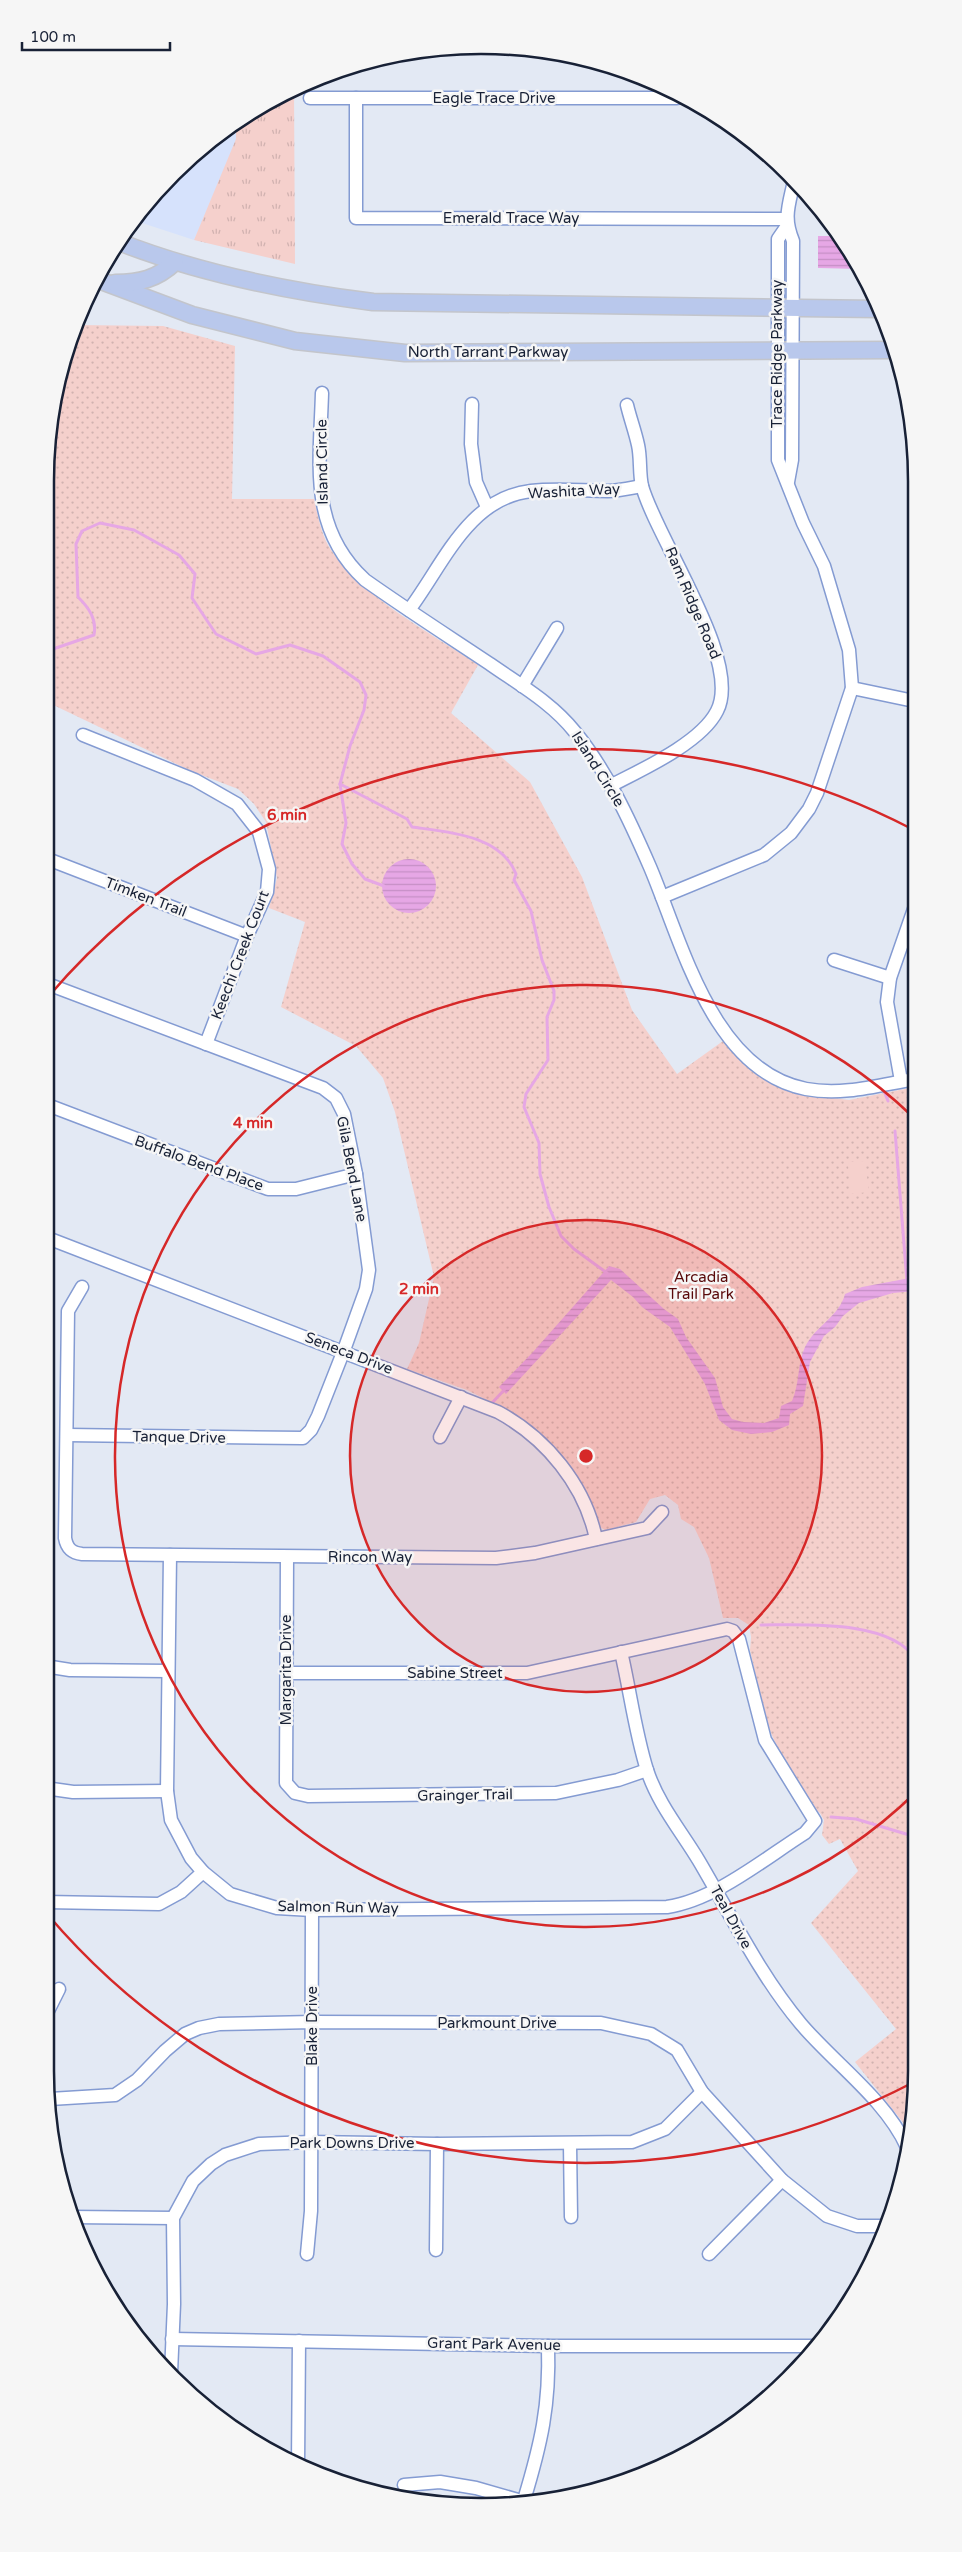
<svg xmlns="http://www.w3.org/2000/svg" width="962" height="2552" viewBox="0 0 962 2552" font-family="'Varela Round',sans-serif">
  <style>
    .built { fill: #d6e2fc }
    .grass { fill: url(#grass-tufts) }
    .park { fill: url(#park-dots) }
    .pitch { fill: #f5d0cc }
    .water { fill: url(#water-rules) }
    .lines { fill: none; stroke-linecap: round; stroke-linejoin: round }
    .stream { stroke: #e6a7e5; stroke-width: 3 }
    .minor-casing { stroke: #849bd2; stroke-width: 15 }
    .major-casing { stroke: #c3c5cb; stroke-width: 19 }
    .minor { stroke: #fff; stroke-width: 12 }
    .major { stroke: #b9c8ec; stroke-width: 16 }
    .ring { fill: none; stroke: #d62828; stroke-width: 2.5 }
    .labels { text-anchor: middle; stroke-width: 5; stroke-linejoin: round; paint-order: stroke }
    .street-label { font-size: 15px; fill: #182136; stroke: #f6f6f6 }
    .park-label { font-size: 15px; fill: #59090a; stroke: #f6f6f6 }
    .rim { fill: none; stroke: #182136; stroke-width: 2.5 }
    .centre { fill: #d62828; stroke: #f6f6f6; stroke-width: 2.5 }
    .ring-label { font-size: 15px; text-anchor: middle; font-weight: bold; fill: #d62828; stroke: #f6f6f6; stroke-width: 5; stroke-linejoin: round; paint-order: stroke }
  </style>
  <defs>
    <pattern id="grass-tufts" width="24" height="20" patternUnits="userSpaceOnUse" patternTransform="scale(1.25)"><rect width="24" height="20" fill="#f5d0cc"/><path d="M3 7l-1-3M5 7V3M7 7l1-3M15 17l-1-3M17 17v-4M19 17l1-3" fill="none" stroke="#d1b2b0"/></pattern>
    <pattern id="park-dots" width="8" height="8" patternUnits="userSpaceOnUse" patternTransform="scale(1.25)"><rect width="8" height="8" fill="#f5d0cc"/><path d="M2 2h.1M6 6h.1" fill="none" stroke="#d1b2b0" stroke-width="1.8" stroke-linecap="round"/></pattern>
    <pattern id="water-rules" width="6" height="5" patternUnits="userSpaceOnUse" patternTransform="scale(1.25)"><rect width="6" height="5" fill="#e6a7e5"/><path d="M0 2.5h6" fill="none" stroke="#c58fc5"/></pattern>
  </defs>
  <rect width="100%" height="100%" fill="#e3e9f4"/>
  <polygon class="built" points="236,123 236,147 194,240 133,220 194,153"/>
  <polygon class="grass" points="294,89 295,264 194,240 236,139 236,123 263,103"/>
  <path class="park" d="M76,325L163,326L235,346L232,499H314C318,516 321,535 331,550C362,597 431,633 478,665L451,713L530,782L582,877L632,1010L677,1074L723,1041L754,1073L793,1093L849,1100L915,1087L917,2071L909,2130L855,2062L896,2029L811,1923L858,1871L840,1839L829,1844L822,1835L824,1820L820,1813L811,1806L784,1762L766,1722L750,1650L751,1637L749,1625L738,1618H723L709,1558L694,1527L681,1519L678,1505L665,1495L650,1499L636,1522L605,1530L600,1527L577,1479L501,1407L467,1390L407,1369L419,1343L434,1277L395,1112L383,1078L356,1046L281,1007L305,922L269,908L277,878L266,822L254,804L238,789L191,771L45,701V481L60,368Z"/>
  <polygon class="pitch" points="865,1161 869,1192 850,1194 848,1162"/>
  <g class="water">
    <polygon points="818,236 837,236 859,269 818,268"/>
    <circle cx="409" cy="886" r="27"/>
    <path d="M609,1266L620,1269L664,1309L678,1319L686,1337L715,1378L723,1407L732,1419L743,1422L764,1423L779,1418L781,1406L792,1401C800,1383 797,1364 805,1347C815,1326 839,1317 845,1294L862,1287L910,1278L915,1279V1291L893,1293L859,1303L843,1316L835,1327L824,1336L810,1362L803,1406L790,1414L789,1425L772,1432L751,1434L732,1430L719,1420L705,1384L670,1327L642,1307L633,1297L611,1280L506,1394L499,1387L533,1352Z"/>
  </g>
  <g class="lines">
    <g class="stream">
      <path d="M45,655L56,648L94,635C97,619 89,608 78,597L76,544L82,531L100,523L134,530L179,555L195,574L192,598L216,634L256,654L290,645L323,656L360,682L366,695L364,710L350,746L340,784L346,823L342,844L352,864L365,879L384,886"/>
      <path d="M340,784L407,819L412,827C448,832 501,835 516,874L514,880L531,911L542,960L554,991V1000L547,1017L548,1060L526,1094L524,1107L539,1143L540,1174L549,1207L561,1236L574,1249L607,1273"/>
      <polyline points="884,1091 888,1101"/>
      <polyline points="895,1131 907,1282"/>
      <polyline points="492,1403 505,1389"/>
      <path d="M761,1625C803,1625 892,1619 916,1660"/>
      <polyline points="831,1817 856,1819 916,1837"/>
    </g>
    <g class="minor-casing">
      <g id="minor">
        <polyline points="310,98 677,98"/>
        <polyline points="356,98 356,218 787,219"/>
        <path d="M322,393C320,463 308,528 365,580C406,609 448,636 490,664C520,685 552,703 575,732C607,771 630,821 650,867C682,942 712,1071 806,1089C843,1096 879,1085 915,1079"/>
        <polyline points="472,404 471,444 476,482 487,507"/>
        <path d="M788,482L792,460L793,241C783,217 789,205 794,181"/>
        <path d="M409,610C443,565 468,498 531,491C557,488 583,491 608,491C619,491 631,488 642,486"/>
        <polyline points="522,686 557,628"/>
        <polyline points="852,688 914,701"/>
        <polyline points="83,735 195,780 237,804 259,832 269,869 267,892 247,936 206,1044"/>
        <path d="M610,786C641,770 701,743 717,711C743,661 657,540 642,486C639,473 641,458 638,445C635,431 630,418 627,405"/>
        <polyline points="45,858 247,936"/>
        <polyline points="662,897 764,855 791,833 809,809 817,793 852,688 849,650 824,566 803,523 778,460 778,239 787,226"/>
        <polyline points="834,960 890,978"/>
        <polyline points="45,983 323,1088 336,1098 344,1114 356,1174 369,1270 366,1289 344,1350 318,1416 311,1430 303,1438 67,1435"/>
        <polyline points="901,1081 887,1002 890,978 914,909"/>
        <polyline points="45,1104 268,1189 296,1189 356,1174"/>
        <path d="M45,1237L498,1412C546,1438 585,1485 596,1539"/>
        <path d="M82,1287L68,1311L65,1538C67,1549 72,1553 82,1554L496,1558L535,1553L647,1528L662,1512"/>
        <polyline points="440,1437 461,1397"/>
        <path d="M170,1555L167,1791L171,1820L191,1858L203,1872L230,1894L277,1908L312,1910L667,1907C715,1900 764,1859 805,1833L815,1821L765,1740L739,1639L733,1631L727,1629L527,1673H287"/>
        <polyline points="287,1557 286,1783 295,1793 308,1796 556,1793 618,1780 647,1770"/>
        <path d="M621,1652C630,1690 635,1732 647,1770C658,1804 681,1831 699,1861C732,1917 760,1975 801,2024C835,2064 885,2099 907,2147"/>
        <polyline points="45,1666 70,1670 168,1671"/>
        <polyline points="45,1788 73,1792 167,1791"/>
        <polyline points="45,1902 159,1904 181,1892 203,1872"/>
        <polyline points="45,2017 59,1989"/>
        <polyline points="50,2099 115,2095 137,2080 165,2051 185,2034 199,2028 219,2024 313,2022 601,2023 651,2034 677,2050 702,2092 782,2180 827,2216 857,2226 886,2226"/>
        <polyline points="570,2144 571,2217"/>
        <polyline points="71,2217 173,2218"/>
        <polyline points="436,2250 437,2144"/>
        <polyline points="307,2254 311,2211 312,1910"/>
        <polyline points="709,2254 782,2180"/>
        <polyline points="172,2339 548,2346 817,2346"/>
        <polyline points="171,2373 174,2304 173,2218 193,2181 211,2164 225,2155 259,2144 311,2142 437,2144 632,2142 665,2129 702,2092"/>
        <polyline points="298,2465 299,2341"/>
        <polyline points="404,2485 440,2482 476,2488 518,2500"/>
        <path d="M524,2500C541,2444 550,2405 548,2346"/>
      </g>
    </g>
    <g class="major-casing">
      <g id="major">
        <path d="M119,242C201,274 286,291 373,302L878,309"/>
        <polyline points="96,279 192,315 295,341 405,353 891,350"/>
        <path d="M115,283C140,283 157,279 175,262"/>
      </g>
    </g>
    <use href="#minor" class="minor"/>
    <use href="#major" class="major"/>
  </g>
  <circle cx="586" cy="1456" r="236" fill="#d62828" fill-opacity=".12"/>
  <g class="ring">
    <circle cx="586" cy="1456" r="236"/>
    <path d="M916 1792A471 471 0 1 1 913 1117"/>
    <path d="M912 2083A707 707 0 0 1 48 1915M48 997A707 707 0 0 1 912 829"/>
  </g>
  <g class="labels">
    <g class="street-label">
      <text x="494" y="103">Eagle Trace Drive</text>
      <text x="511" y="223">Emerald Trace Way</text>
      <text x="488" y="357">North Tarrant Parkway</text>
      <text transform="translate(777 354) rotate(-90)" y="5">Trace Ridge Parkway</text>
      <text transform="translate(322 462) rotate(-91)" y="5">Island Circle</text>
      <text transform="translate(574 491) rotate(-3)" y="5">Washita Way</text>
      <text transform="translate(693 603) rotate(67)" y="5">Ram Ridge Road</text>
      <text transform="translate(598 769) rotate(58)" y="5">Island Circle</text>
      <text transform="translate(146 897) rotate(21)" y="5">Timken Trail</text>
      <text transform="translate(240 955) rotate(-69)" y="5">Keechi Creek Court</text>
      <text transform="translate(199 1163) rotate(20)" y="5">Buffalo Bend Place</text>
      <text transform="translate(352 1169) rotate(79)" y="5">Gila Bend Lane</text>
      <text transform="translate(349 1353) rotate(21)" y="5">Seneca Drive</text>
      <text transform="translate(179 1437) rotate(1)" y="5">Tanque Drive</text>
      <text x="370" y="1562">Rincon Way</text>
      <text transform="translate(286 1670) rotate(-90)" y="5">Margarita Drive</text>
      <text x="455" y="1678">Sabine Street</text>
      <text transform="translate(465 1795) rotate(-1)" y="5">Grainger Trail</text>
      <text transform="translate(338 1907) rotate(1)" y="5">Salmon Run Way</text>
      <text transform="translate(731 1917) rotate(61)" y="5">Teal Drive</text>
      <text x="497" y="2028">Parkmount Drive</text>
      <text transform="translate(312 2026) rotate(-90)" y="5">Blake Drive</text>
      <text x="352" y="2148">Park Downs Drive</text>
      <text transform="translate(494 2344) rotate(1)" y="5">Grant Park Avenue</text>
    </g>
    <g class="park-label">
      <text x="701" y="1282">Arcadia<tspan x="701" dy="17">Trail Park</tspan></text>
    </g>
  </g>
  <path d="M0 0H962V2552H0ZM481 54H481A427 427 0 0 1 908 481V2071A427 427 0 0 1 481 2498H481A427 427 0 0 1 54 2071V481A427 427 0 0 1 481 54Z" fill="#f6f6f6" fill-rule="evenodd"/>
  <path class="rim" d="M481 54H481A427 427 0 0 1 908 481V2071A427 427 0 0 1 481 2498H481A427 427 0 0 1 54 2071V481A427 427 0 0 1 481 54Z"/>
  <circle cx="586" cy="1456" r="8" class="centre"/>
  <g class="ring-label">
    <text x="287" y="820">6 min</text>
    <text x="253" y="1128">4 min</text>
    <text x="419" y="1294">2 min</text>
  </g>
  <path d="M22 42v8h148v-8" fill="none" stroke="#182136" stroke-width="2.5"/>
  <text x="30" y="42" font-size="15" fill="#182136" stroke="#f6f6f6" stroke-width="4" paint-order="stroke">100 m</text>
</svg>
